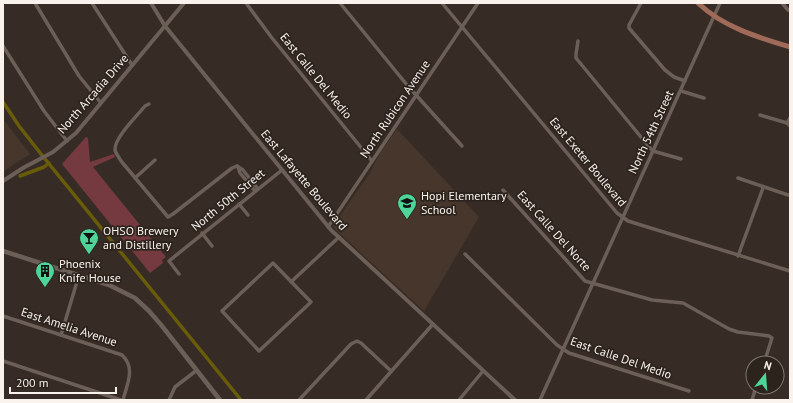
<svg xmlns="http://www.w3.org/2000/svg" width="793" height="403" viewBox="0 0 793 403" font-family="'PT Sans',sans-serif">
  <style>
    .built { fill: #46362b }
    .green { fill: #753a3f }
    .lines { fill: none; stroke-linecap: round; stroke-linejoin: round }
    .canal { stroke: #685c0a; stroke-width: 3.5 }
    .minor { stroke: #6b5f57; stroke-width: 3.5 }
    .tertiary { stroke: #6b5f57; stroke-width: 4 }
    .secondary { stroke: #6b5f57; stroke-width: 4.5 }
    .primary { stroke: #a06a58; stroke-width: 5 }
    .labels { text-anchor: middle; stroke-width: 3.5; stroke-linejoin: round; paint-order: stroke }
    .street-label { font-size: 12px; fill: #f9f2ed; stroke: #2c231c }
    .poi-label { font-size: 12px; fill: #f9f2ed; stroke: #2c231c; text-anchor: start }
  </style>
  <rect width="100%" height="100%" fill="#372c25"/>
  <g class="built">
    <polygon points="3,119 30,154 4,171 3,171"/>
    <polygon points="397,129 479,217 424,311 334,228 333,226 370,173 380,153"/>
  </g>
  <polygon class="green" points="86,137 88,138 90,162 114,154 115,157 93,167 166,257 162,260 163,263 150,273 62,164"/>
  <g class="lines">
    <g class="canal">
      <polyline points="3,102 19,126 41,154 241,400"/>
      <polyline points="20,176 44,167 49,163"/>
    </g>
    <g class="minor">
      <polyline points="35,3 79,76 101,103"/>
      <polyline points="92,3 132,65"/>
      <polyline points="246,3 272,38 372,161"/>
      <polyline points="340,3 407,85 462,146"/>
      <polyline points="442,3 617,213 628,221 790,271"/>
      <polyline points="641,3 629,25 629,28 665,70 674,77 685,81"/>
      <polyline points="782,3 788,10 790,10"/>
      <polyline points="578,41 576,54 576,58 650,148 653,151 681,159"/>
      <polyline points="3,46 44,111 67,141"/>
      <polyline points="681,91 704,98"/>
      <path d="M149,104L145,106C137,116 114,138 115,150C116,154 119,157 121,161L168,217L173,214L232,168L237,166"/>
      <polyline points="760,115 787,123 790,126"/>
      <polyline points="787,123 790,118"/>
      <polyline points="237,166 243,170 258,189"/>
      <polyline points="238,167 240,173 255,191"/>
      <polyline points="135,178 155,160"/>
      <polyline points="738,178 788,195"/>
      <polyline points="503,190 585,281 652,300 683,303 729,329 738,332 769,336 772,338 764,363"/>
      <polyline points="239,204 248,215"/>
      <polyline points="328,227 478,3"/>
      <polyline points="202,233 212,246"/>
      <polyline points="465,254 557,345 569,353 689,391"/>
      <polyline points="738,256 763,188"/>
      <polygon points="273,263 311,302 259,351 222,311"/>
      <polyline points="179,274 169,261 282,170"/>
      <polyline points="291,282 339,237"/>
      <path d="M3,316L122,355C136,368 127,384 123,400"/>
      <polyline points="61,335 79,275"/>
      <polyline points="3,361 121,400"/>
      <polyline points="169,400 175,387 197,370"/>
      <polyline points="299,400 351,344 357,341 361,343 391,371"/>
      <polyline points="366,400 433,324"/>
      <polyline points="459,400 483,371"/>
      <polyline points="540,400 720,3"/>
      <polyline points="752,400 756,387"/>
    </g>
    <g class="tertiary">
      <polyline points="151,3 165,26 331,230 515,400"/>
      <polyline points="3,181 23,168 53,152 76,133 184,3"/>
    </g>
    <polyline class="secondary" points="3,251 109,285 135,298 149,311 162,326 220,400"/>
    <path class="primary" d="M698,3C723,27 757,37 790,47"/>
  </g>
  <defs>
    <g id="school-pin" transform="scale(1)"><path d="M0 17L-7.5 6A9.5 9.5 0 1 1 7.5 6Z" fill="#4ed399" stroke="#2c231c"/><path d="M0-5L7-2L0 1L-7-2ZM-4 1L0 2.5L4 1V4Q0 6-4 4Z" fill="#111"/></g>
    <g id="bar-pin" transform="scale(1)"><path d="M0 17L-7.5 6A9.5 9.5 0 1 1 7.5 6Z" fill="#4ed399" stroke="#2c231c"/><path d="M-6-5H6L.8 .8V4.5H3.5V6h-7V4.5H-.8V.8Z" fill="#111"/></g>
    <g id="building-pin" transform="scale(1)"><path d="M0 17L-7.5 6A9.5 9.5 0 1 1 7.5 6Z" fill="#4ed399" stroke="#2c231c"/><path d="M-4-6H4V6H1V3H-1V6H-4ZM-2.5-4.3h1.7v1.8h-1.7ZM.8-4.3h1.7v1.8H.8ZM-2.5-1h1.7V.8h-1.7ZM.8-1h1.7V.8H.8Z" fill="#111"/></g>
  </defs>
  <g fill-rule="evenodd">
    <use href="#school-pin" x="407" y="203"/>
    <use href="#bar-pin" x="89" y="238"/>
    <use href="#building-pin" x="45" y="271"/>
  </g>
  <g class="labels">
    <g class="street-label">
      <text transform="translate(316 76) rotate(51)" y="4">East Calle Del Medio</text>
      <text transform="translate(93 94) rotate(-49)" y="4">North Arcadia Drive</text>
      <text transform="translate(395 109) rotate(-56)" y="4">North Rubicon Avenue</text>
      <text transform="translate(651 132) rotate(-65)" y="4">North 54th Street</text>
      <text transform="translate(588 162) rotate(50)" y="4">East Exeter Boulevard</text>
      <text transform="translate(304 180) rotate(50)" y="4">East Lafayette Boulevard</text>
      <text transform="translate(228 200) rotate(-39)" y="4">North 50th Street</text>
      <text transform="translate(554 231) rotate(48)" y="4">East Calle Del Norte</text>
      <text transform="translate(69 327) rotate(18)" y="4">East Amelia Avenue</text>
      <text transform="translate(621 358) rotate(19)" y="4">East Calle Del Medio</text>
    </g>
    <g class="poi-label">
      <text x="421" y="200">Hopi Elementary<tspan x="421" dy="14">School</tspan></text>
      <text x="103" y="235">OHSO Brewery<tspan x="103" dy="14">and Distillery</tspan></text>
      <text x="59" y="268">Phoenix<tspan x="59" dy="14">Knife House</tspan></text>
    </g>
  </g>
  <rect width="793" height="403" fill="none" stroke="#f9f2ed" stroke-width="8"/>
  <g transform="translate(765 375) rotate(17)"><circle r="19" fill="#2c231c" stroke="#7e7670"/>
  <path d="M0-3L7 15L0 10L-7 15Z" fill="#4ed399"/>
  <text y="-6" font-size="11" font-weight="bold" text-anchor="middle" fill="#f9f2ed">N</text>
  </g>
  <path d="M10 387v6h106v-6" fill="none" stroke="#f9f2ed" stroke-width="2"/>
  <text x="16" y="387" font-size="12" fill="#f9f2ed" stroke="#2c231c" stroke-width="3" paint-order="stroke">200 m</text>
</svg>
